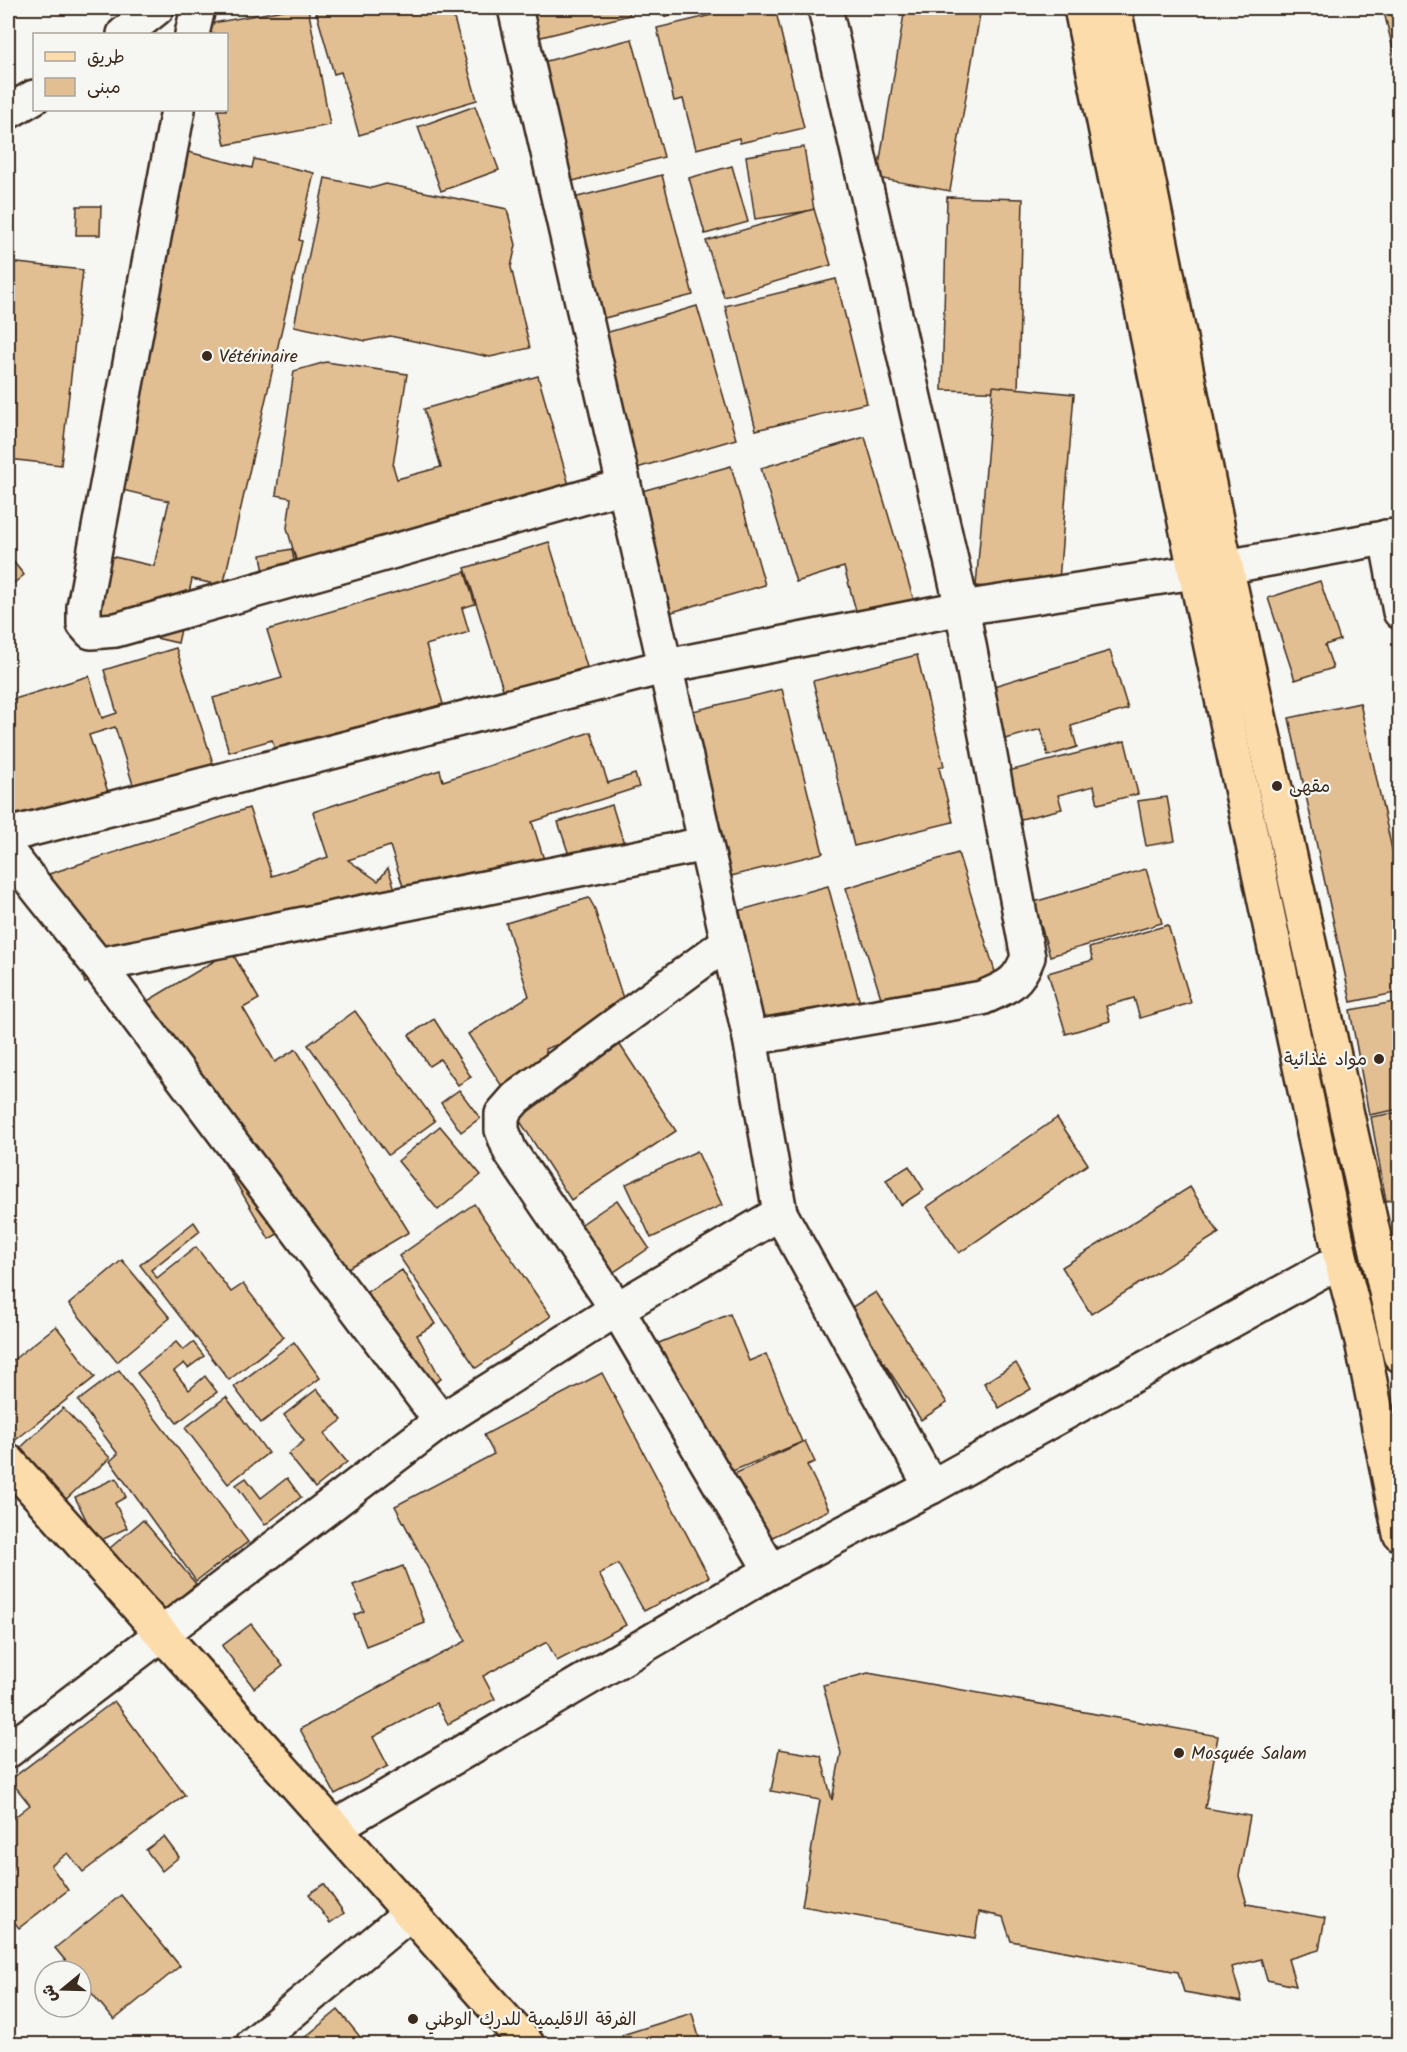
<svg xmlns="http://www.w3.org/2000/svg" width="1407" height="2052" viewBox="0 0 1407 2052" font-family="Kalam,'Playpen Sans Arabic',sans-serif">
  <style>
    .building { fill: #e2bf93; stroke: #3b2a1e; stroke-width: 1.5 }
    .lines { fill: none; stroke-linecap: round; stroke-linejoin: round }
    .street-casing { stroke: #3b2a1e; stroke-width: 38 }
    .primary-casing { stroke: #3b2a1e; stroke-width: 38 }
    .street { stroke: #f6f6f2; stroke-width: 33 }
    .primary { stroke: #fddcac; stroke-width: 33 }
    .poi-dot { fill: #3b2a1e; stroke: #f6f6f2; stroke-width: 2 }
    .labels { text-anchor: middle; stroke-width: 4.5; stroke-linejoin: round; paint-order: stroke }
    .poi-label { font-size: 18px; fill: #3b2a1e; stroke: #f6f6f2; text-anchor: start }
  </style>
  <rect width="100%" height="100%" fill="#f6f6f2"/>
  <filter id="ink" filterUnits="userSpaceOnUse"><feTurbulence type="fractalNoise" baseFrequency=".0167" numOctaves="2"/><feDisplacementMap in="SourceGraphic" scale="12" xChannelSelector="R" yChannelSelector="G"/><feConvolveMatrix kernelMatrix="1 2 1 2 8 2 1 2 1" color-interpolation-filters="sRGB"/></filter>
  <g filter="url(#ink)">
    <g class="building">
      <polygon points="294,8 308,8 330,125 225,145 218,110 226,110 226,34 204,34 202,25"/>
      <polygon points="315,8 451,8 477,100 359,135 341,72 334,74"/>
      <polygon points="521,8 628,8 630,15 529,40"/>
      <polygon points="662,8 695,8 665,17"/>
      <polygon points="741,8 775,8 804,128 740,143 739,138 696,149 683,99 674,101 657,28"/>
      <polygon points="905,8 981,8 950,191 877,178"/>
      <polygon points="1383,8 1400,8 1400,78"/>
      <polygon points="632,39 664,157 554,186 531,65"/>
      <polygon points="475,106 499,170 441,191 418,127"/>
      <polygon points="804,147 814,210 755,219 746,156"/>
      <polygon points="188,152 252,168 254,159 314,173 299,240 302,241 223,586 192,579 178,643 86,622 101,554 154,566 169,501 118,489 157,287"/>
      <polygon points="732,166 748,222 705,234 689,178"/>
      <polygon points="662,175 693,295 593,321 551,204"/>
      <polygon points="325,178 372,188 386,184 507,209 516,245 511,267 530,348 490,357 390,336 366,341 294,326"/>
      <polygon points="947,197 1023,199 1018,392 942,390"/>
      <polygon points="77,206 101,206 100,235 76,235"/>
      <polygon points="814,209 831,265 724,297 706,241"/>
      <polygon points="8,262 83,270 61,465 8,459"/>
      <polygon points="836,279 867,403 756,430 725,306"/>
      <polygon points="697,306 736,439 613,475 585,339"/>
      <polygon points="326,362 407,374 393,466 397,479 441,467 424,409 538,376 575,506 401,556 394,531 390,552 301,577 287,528 291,498 276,495 294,371"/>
      <polygon points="993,386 1074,394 1058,593 976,586"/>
      <polygon points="865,437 914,601 858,618 844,567 796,582 761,468"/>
      <polygon points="731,466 765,585 658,616 624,496"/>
      <polygon points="549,542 587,667 504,692 465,568"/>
      <polygon points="292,549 296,573 265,579 261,555"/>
      <polygon points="8,555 24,575 8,588"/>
      <polygon points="465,572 475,604 462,608 469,632 426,645 443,704 276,753 272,740 229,752 213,698 282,678 267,630"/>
      <polygon points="1320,581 1340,640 1325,645 1333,668 1295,680 1268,598"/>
      <polygon points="176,648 214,766 135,791 115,727 89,735 109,795 10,826 8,817 8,701 89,676 102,718 117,713 104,670"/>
      <polygon points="1110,651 1128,709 1071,726 1077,747 1048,756 1041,729 1002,740 987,688"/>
      <polygon points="917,655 944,766 939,768 953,822 854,846 813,681"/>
      <polygon points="782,689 823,853 715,880 673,716"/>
      <polygon points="1360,703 1400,886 1400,992 1351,1002 1289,718"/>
      <polygon points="591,732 608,783 635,774 639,787 532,822 547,869 412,914 390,846 348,860 378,881 388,868 400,904 199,945 85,983 49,874 249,808 272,876 328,857 313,812 440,770 443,781"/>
      <polygon points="1125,741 1138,794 1098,804 1094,786 1058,795 1062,809 1017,820 1005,772"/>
      <polygon points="1167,797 1175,841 1146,846 1138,801"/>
      <polygon points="612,805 626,850 573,867 558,822"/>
      <polygon points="958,853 996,975 885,1010 846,888"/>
      <polygon points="1146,869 1162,923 1050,956 1034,902"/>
      <polygon points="828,886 860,1003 748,1033 716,917"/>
      <polygon points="589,898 594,907 625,1005 562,1043 545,1049 549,1062 505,1091 468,1034 529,996 506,923"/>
      <polygon points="1168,925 1191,1003 1140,1018 1134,998 1106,1006 1110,1021 1066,1034 1048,973 1093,960 1089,948"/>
      <polygon points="231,951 259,999 243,1008 275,1062 296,1049 409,1232 321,1284 288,1228 269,1239 134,1009"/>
      <polygon points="1400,1001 1400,1109 1369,1115 1350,1010"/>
      <polygon points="355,1011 435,1121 388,1155 308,1045"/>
      <polygon points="434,1019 471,1077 458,1085 440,1059 429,1066 409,1035"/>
      <polygon points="620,1045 676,1131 571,1200 516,1115"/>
      <polygon points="459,1090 480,1118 461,1132 441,1103"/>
      <polygon points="1400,1112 1400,1199 1386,1201 1371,1117"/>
      <polygon points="1057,1118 1088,1164 959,1253 927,1207"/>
      <polygon points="440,1126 481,1175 438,1210 398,1161"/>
      <polygon points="697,1151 722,1205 651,1238 626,1184"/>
      <polygon points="909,1166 924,1190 901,1205 886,1180"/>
      <polygon points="1190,1187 1219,1233 1091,1314 1062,1267"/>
      <polygon points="617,1200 649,1248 592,1287 560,1239"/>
      <polygon points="474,1204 551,1316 476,1368 399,1256"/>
      <polygon points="194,1222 200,1231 151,1270 157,1278 196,1247 231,1292 243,1284 284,1337 229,1380 140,1265"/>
      <polygon points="122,1260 170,1318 117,1362 69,1304"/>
      <polygon points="402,1270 435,1324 417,1335 441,1379 415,1395 401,1372 387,1381 341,1308"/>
      <polygon points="876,1292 947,1403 921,1420 849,1309"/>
      <polygon points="730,1314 749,1361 766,1354 802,1442 711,1480 654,1345"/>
      <polygon points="56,1326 95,1377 8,1446 8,1364"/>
      <polygon points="176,1342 183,1350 193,1342 204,1356 188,1368 184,1363 174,1371 189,1390 205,1376 217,1392 177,1423 137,1373"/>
      <polygon points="294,1342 320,1378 261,1423 234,1387"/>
      <polygon points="1016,1363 1031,1389 999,1408 984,1383"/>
      <polygon points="119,1370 248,1542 196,1581 110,1461 118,1454 78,1401"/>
      <polygon points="602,1373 709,1577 644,1611 618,1564 599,1574 626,1625 557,1661 547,1642 483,1676 495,1699 448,1724 436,1703 373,1737 388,1766 335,1794 300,1729 466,1641 395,1506 494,1454 484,1435"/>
      <polygon points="317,1389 342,1420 324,1434 347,1462 315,1488 288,1454 304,1441 284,1415"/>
      <polygon points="226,1397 268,1453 228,1484 185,1428"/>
      <polygon points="63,1408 110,1458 62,1503 15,1453"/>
      <polygon points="805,1441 815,1462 807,1465 829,1510 764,1541 732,1475"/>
      <polygon points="116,1478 126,1497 115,1503 127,1528 97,1542 75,1497"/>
      <polygon points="246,1478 261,1498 287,1478 301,1497 265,1525 236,1485"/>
      <polygon points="143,1520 196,1584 151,1623 97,1559"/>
      <polygon points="403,1566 425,1623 366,1646 354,1615 364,1611 353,1585"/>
      <polygon points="251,1624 283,1666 254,1688 222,1646"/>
      <polygon points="868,1673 1218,1736 1205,1808 1250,1816 1239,1876 1247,1904 1325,1918 1319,1950 1288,1959 1296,1986 1267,1980 1261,1959 1232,1967 1242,2002 1184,1992 1178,1972 1011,1941 1003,1917 979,1912 975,1938 802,1906 820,1800 771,1791 779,1749 821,1756 832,1800 841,1753 823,1685"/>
      <polygon points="114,1701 185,1795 83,1872 68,1853 51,1866 68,1890 19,1928 15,1923 8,1928 8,1816 11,1820 30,1805 10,1780"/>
      <polygon points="164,1837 179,1857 162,1871 146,1850"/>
      <polygon points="324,1884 344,1913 330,1923 309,1894"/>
      <polygon points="121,1895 180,1966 114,2020 81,1980 81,1971 74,1971 55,1948"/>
      <polygon points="338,2010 366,2044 297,2044"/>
      <polygon points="692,2013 701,2044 625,2044 622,2035"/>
    </g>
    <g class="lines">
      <g class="street-casing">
        <g id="street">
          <polyline points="515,8 750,1038 780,1213"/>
          <polyline points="124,34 157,8"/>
          <polyline points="192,34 198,8"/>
          <polyline points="178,110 84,607 84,624 91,632 116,630 624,486"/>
          <polyline points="8,112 34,97"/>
          <polyline points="1386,537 1400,612"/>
          <polyline points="8,835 667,666 962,608 1226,567 1400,535"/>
          <polyline points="8,852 98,965 441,1421"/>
          <polyline points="728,942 516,1098 502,1114 502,1130 510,1151 617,1309 771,1571"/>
          <polyline points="98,965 705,844"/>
          <path d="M750,1038L982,998C1007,987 1018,984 1028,957L962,608L825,8"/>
          <polyline points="8,1751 441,1421 617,1309 780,1213 931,1487"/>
          <polyline points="335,1827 771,1571 931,1487 1341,1260"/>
          <polyline points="253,2044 409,1914"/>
        </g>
      </g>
      <g class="primary-casing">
        <g id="primary">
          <polyline points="1081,8 1195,571 1341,1260 1362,1341 1400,1534"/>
          <polyline points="1114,8 1220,539 1400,1355"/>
          <polyline points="8,1461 527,2044"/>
        </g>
      </g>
      <use href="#street" class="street"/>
      <use href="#primary" class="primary"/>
    </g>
  </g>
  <g class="poi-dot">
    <circle cx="207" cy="356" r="6"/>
    <circle cx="1277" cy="786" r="6"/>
    <circle cx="1379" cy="1059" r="6"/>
    <circle cx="1179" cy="1753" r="6"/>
    <circle cx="413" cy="2019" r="6"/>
  </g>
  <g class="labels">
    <g class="poi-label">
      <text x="219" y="362">Vétérinaire</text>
      <text x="1289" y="792">مقهى</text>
      <text x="1367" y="1065" text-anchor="end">مواد غذائية</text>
      <text x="1191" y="1759">Mosquée Salam</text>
      <text x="425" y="2025">الفرقة الاقليمية للدرك الوطني</text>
    </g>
  </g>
  <rect width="1407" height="2052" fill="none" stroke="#f6f6f2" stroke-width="30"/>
  <rect x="15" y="15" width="1377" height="2022" fill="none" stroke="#3b2a1e" stroke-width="2" filter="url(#ink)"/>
  <rect x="33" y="33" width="195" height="78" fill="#f6f6f2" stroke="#aba49d" stroke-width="1.5"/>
  <rect x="45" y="52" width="30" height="9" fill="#fddcac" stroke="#aba49d" stroke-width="1.5"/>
  <text x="87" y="63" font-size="18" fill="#3b2a1e">طريق</text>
  <rect x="45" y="78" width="30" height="18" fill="#e2bf93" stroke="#aba49d" stroke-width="1.5"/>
  <text x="87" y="93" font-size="18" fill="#3b2a1e">مبنى</text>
  <g transform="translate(63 1989) rotate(251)"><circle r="28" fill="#f6f6f2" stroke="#aba49d" stroke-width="1.5"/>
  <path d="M0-4.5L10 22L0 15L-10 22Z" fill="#3b2a1e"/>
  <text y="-9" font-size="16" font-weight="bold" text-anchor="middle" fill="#3b2a1e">ش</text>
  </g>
</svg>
